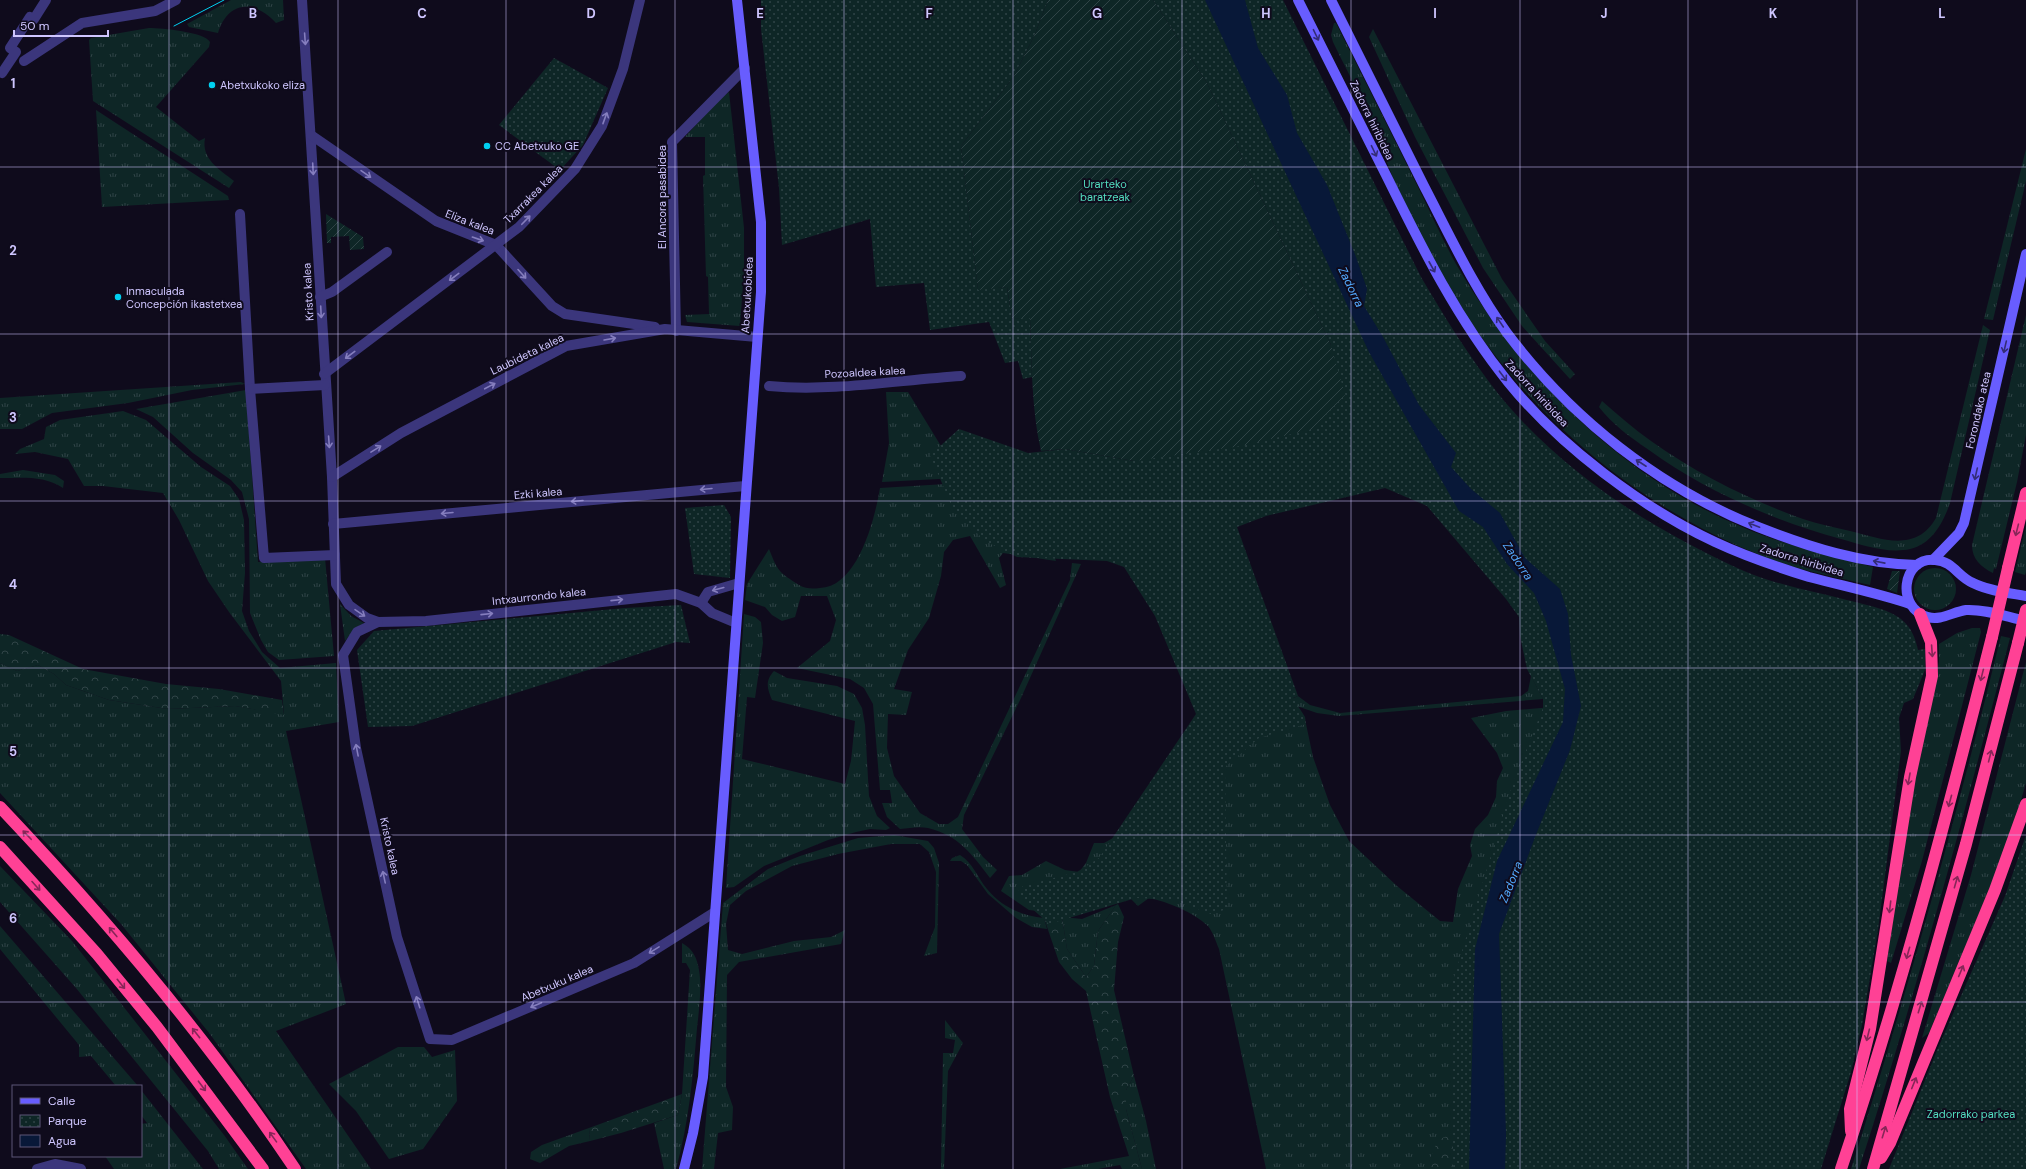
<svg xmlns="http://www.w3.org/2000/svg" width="2026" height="1169" viewBox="0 0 2026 1169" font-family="'DM Sans',sans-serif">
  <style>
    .grass { fill: url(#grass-tufts) }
    .forest { fill: url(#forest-crowns) }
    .park { fill: url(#park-dots) }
    .garden { fill: url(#garden-furrows) }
    .water { fill: #081838 }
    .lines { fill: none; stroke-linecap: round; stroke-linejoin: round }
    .street { stroke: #3b367c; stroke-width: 10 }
    .secondary { stroke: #685dff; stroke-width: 10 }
    .highway { stroke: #ff4195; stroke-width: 12 }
    .tram { stroke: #00d0f1; stroke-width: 1 }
    .highway-bridge { stroke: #ff4195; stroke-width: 12 }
    .oneway { stroke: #332c77 }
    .oneway2 { stroke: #857ebe }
    .oneway3 { stroke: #872658 }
    .grid { fill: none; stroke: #cfc6ff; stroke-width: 1; stroke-opacity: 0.55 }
    .poi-dot { fill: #00d0f1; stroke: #0f0b1c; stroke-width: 1.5 }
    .labels { text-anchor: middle; stroke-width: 4; stroke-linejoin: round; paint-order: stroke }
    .poi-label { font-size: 11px; fill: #cfc6ff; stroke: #0f0b1c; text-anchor: start }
    .street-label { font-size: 11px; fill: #cfc6ff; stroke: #0f0b1c }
    .park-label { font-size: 11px; fill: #53dec1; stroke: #0f0b1c }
    .water-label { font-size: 12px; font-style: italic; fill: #54aaff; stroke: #0f0b1c }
    .grid-label { font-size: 13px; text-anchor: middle; font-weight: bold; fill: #cfc6ff; stroke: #0f0b1c; stroke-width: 4; stroke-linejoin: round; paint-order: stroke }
  </style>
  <defs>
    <pattern id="grass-tufts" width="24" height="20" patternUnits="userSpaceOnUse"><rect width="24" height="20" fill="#0e2626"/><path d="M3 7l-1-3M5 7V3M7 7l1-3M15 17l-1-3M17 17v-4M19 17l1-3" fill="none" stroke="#304447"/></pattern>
    <pattern id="forest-crowns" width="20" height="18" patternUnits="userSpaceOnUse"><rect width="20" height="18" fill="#0e2626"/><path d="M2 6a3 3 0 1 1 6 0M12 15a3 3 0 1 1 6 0" fill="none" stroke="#304447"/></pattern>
    <pattern id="park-dots" width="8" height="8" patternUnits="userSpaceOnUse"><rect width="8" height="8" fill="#0e2626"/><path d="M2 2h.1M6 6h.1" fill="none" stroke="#304447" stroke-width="1.8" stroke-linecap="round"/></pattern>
    <pattern id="garden-furrows" width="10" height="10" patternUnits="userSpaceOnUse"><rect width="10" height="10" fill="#0e2626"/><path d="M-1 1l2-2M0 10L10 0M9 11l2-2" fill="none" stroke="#304447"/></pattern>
  </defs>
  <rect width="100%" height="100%" fill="#0f0b1c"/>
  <g class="grass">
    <path d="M231,0H283L284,20L276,23C256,0 228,0 218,33L189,27L187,24Z"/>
    <path d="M1334,23H1336C1363,77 1390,131 1417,185C1430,211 1442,239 1456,264C1522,377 1620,476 1742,527C1784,545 1828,555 1873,567L1870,585C1835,577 1798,570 1765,557C1647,511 1544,429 1472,324C1444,284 1420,238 1400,194C1388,168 1380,141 1368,115C1358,90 1345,67 1333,42L1331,35Z"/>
    <path d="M149,28C161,28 205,32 210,42L209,47L156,107L199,141L205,138C201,159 219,169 234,181L229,188L93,101L89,40L91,38Z"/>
    <polygon points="1373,29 1502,279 1545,341 1575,374 1570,379 1522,326 1483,268 1415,137 1369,37"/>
    <polygon points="729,92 744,228 744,270 740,326 687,322 685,315 709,314 708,277 706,276 703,176 705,175 705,137 685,137 716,102"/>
    <polygon points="96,110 228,196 229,200 102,207"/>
    <polygon points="2026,149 2026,181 1993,320 1984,319"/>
    <path d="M2026,315V435L2017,482L1996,569L1994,568L1993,573C1981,567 1972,559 1972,545Z"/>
    <path d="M1983,325L1990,330L1950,503C1943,523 1932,544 1910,549C1888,554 1862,545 1841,539C1773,520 1707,492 1649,450C1630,437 1613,425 1599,407L1602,401C1618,415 1634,429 1651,441C1697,474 1750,500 1803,519C1818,524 1834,527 1850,531C1882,539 1916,553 1936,518Z"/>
    <polygon points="241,382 245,384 192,390 128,403 52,413 22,429 0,429 0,398"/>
    <polygon points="246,390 258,562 325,558 334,656 279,660 268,652 261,640 250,613 249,519 242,492 231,480 193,453 153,417 136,409"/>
    <polygon points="886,392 908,392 944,451 976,477 882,482 889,443"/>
    <polygon points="123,411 146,420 201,467 230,486 239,499 244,520 245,573 242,611 249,631 262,652 280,668 336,663 339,722 286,731 346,1004 276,1031 371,1169 306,1169 210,1034 121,924 0,793 0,663 17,671 38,665 54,674 66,685 109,700 168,709 235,706 284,714 281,681 229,612 208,581 179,520 163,493 103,486 84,486 68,459 35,452 15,454 20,449 44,439 46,427 60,420"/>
    <path d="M23,470L55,475L64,481L63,488C44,475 22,478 0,478V474Z"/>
    <path d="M946,484L1052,550L1056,561L1003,553L999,558L1006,585L1000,588L970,536L953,540L944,552L941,576L929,618L908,650L894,689L912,692L906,715L888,714L887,748L894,776L920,813L939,824H948L958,817L1070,580L1072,563L1081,564L1021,698L964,815L962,829L983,857L997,870L990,878C972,854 958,835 928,828C920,826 909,828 900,829L887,817L882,803H892L890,790H880L873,704L864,688L850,679L797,668L830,641L836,620L827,596H801L795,617L782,621L772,615L765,607L745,600L747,584L769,549C778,572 779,572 799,585C806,589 812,589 820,588C858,587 875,518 880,488Z"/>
    <polygon points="2026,526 2026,572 2025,575 2015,572"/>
    <circle cx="1935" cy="589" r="21"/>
    <polygon points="340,604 351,616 364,623 355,628 345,641"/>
    <path d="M744,614L755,617L761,622L763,643L755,698L747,697L742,759L845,784L851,761L855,721L772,700C767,688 765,681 774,671L787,678L837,686L854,694L862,708L865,725L869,796L877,816L890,828L886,830L870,829L856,832L828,840L764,866L734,887L726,888Z"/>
    <polygon points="1972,628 1980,628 1981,632 1922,861 1891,963 1887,961 1913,783 1939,662 1939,644 1957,633"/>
    <path d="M2001,636L2010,638C1964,816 1916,993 1859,1169H1851C1907,993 1957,816 2001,636Z"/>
    <polygon points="2026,662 2026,783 2007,847 1929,1033 1922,1038 1971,875"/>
    <polygon points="1531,676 1543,699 1339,716 1317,713 1285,702 1298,696 1310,705 1340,713 1521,696 1528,691"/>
    <path d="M1564,706L1471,1125L1429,1161V1169H1266L1219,949C1216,942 1213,932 1208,926C1193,912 1168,902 1149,898L1138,906L1131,899L1228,746L1282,726L1306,724L1313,757L1330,805L1349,841L1397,886L1440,921L1453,922L1458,889L1472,856L1470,845L1475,829L1488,815L1496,797L1497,781L1503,768L1497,753L1471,718L1506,711Z"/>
    <polygon points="1133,827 1054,913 1029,910 1001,891 1009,876 1022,875 1046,861 1065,870 1079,872 1086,863 1094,843 1104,843"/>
    <polygon points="894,835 928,841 934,848 939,863 937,953 924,956 935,927 936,872 929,852 920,844 891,844 838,854 792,866 746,891 730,905 726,924 728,950 742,954 794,941 831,937 845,930 841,944 739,962 727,975 726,1087 733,1107 732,1130 718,1133 714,1169 702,1169 723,903 768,869 800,856 858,838"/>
    <path d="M960,855C973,863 977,877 987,889C1003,908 1021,915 1044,918L1047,929L1032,927L1016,918L988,894L967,865L961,861H950L952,858Z"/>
    <polygon points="0,866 72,941 224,1135 248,1169 219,1169 208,1151 76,988 0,902"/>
    <polygon points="1116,905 1098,931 1094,966 1086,977 1067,949 1062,917 1082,919"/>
    <polygon points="0,926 138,1086 116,1086 91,1056 79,1057 79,1045 0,949"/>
    <path d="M682,943C693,949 697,958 699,970C702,986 699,1011 697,1028C693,1076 689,1122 676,1169H664L654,1123L678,1115L682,1094L690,970L686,963H682Z"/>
    <polygon points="945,1020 963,1043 948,1071 944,1169 941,1169 943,1053 953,1053 955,1040 945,1038"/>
    <polygon points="398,1047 424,1047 432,1057 455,1050 457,1101 423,1149 389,1159 356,1111 329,1084"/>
    <polygon points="1134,1076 1146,1121 1156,1169 1142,1169 1126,1109 1126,1090"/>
    <polygon points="141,1090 203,1169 114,1169 105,1156 141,1156 141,1124 147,1123 141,1115"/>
    <polygon points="589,1128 590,1141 569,1146 540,1163 530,1159 531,1152 542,1145"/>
    <polygon points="1129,1156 1129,1169 1122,1169 1120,1165 1098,1169 1060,1169"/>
  </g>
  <g class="forest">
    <polygon points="0,634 9,635 83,669 166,684 219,689 282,700 284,715 235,706 168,709 109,700 66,685 54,674 38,665 17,671 0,663"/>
    <polygon points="1118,904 1124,917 1118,942 1114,990 1134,1076 1126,1090 1126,1109 1142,1169 1129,1169 1129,1156 1110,1097 1086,991 1072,979 1059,962 1044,918 1062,917 1067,949 1086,977 1094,966 1098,931 1116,905"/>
    <polygon points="682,1094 678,1115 621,1133 590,1141 589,1128"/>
    <polygon points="1471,1125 1469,1169 1429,1169 1429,1161 1438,1140"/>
  </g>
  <g class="park">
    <polygon points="761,0 1048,0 1035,34 1014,76 961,146 978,289 1007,287 1012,319 1030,317 1032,377 1023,379 1018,361 1005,363 989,322 930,330 924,283 876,287 870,219 782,245 779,188 761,29"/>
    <path d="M1153,0H1283L1421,277C1445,318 1470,358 1500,396C1564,474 1653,530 1744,571C1774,584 1811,591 1843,599C1862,604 1887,608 1901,619C1912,628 1915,638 1918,650L1925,649V670L1913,699L1904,703L1899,718L1901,751L1878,930L1862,1025L1851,1072L1821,1169H1453L1452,984L1512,786L1543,708V699L1527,669L1520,636L1519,617L1506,599L1427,506L1385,488L1266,516L1237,527L1298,696L1293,698L1305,717L1306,724L1259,738L1225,767L1227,909L1211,914L1174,900L1136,898L1049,924L1016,894L1023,886L1077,872L1099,858L1196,714L1155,616L1124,567L1107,561L1017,557L985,541L953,509L930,455L959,429L1028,453L1065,449L1134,461L1331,345L1207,83Z"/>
    <polygon points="554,58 608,88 583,145 560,170 499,125"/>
    <polygon points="724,505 731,517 730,578 694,574 685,508"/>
    <polygon points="681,605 690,643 676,642 412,726 368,727 357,650 374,631 625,608"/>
    <polygon points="2026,835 2026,1169 1889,1169 1938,1048 2005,896"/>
  </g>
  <g class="garden">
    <path d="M1048,0H1153L1207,83L1331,345L1345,395L1313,429L1241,446L1134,461L1065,449L1041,451C1031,408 1032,362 1030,318L1012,319L1007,287L978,290L961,146L1014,76L1035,34Z"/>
    <polygon points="326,214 363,237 364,249 350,250 349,236 331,237 331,243 327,243"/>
    <polygon points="1892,571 1900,571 1897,593 1887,589"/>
  </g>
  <polygon class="water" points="1205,0 1245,0 1258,48 1287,95 1297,133 1327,185 1356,257 1367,289 1364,306 1383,337 1419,405 1456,453 1451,467 1471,489 1500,513 1525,558 1560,589 1568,614 1571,655 1581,706 1570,750 1535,837 1499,934 1506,1134 1505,1169 1469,1169 1475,949 1497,861 1563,722 1565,689 1546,621 1534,593 1507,564 1483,527 1459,511 1369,352"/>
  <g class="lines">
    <g class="street">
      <polyline points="302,0 332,477 336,584 349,605 367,618 378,622 426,621 676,594 701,603 712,613 736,623"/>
      <polyline points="24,61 82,23 155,11 176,0"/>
      <polyline points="0,72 2,73 16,52 10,48 30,17 34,19 46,0"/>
      <polyline points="311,135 436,221 496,245 552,306 565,314 655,327"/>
      <polyline points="240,214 250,389 264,558 335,555"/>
      <polyline points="320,297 332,292 387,252"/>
      <polyline points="676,331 672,142 745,68"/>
      <polyline points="324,374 519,227 575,169 602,126 623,69 640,0"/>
      <path d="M769,386C832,392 898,380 961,376"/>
      <polyline points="250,389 325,385"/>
      <polyline points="332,477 401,433 566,346 665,329 757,337"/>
      <polyline points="333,524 745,486"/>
      <polyline points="701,603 708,592 739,583"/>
      <polyline points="378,622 357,632 343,655 356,748 397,937 430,1039 452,1040 634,963 715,912"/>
      <polyline points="37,1169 55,1164 81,1169"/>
    </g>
    <g class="secondary">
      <path d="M1298,0C1328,60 1358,119 1388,179C1423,250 1458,320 1508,382C1559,445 1642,508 1715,542C1745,556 1777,567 1809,577C1843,586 1877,593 1910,604"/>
      <path d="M1331,0C1362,62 1393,124 1424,186C1450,236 1474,288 1507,333C1571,418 1659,488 1758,527C1809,547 1862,564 1917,565"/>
      <polyline points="1933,560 1959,533 1964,523 2026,254"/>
      <path d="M2026,596C2009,593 1989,591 1973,583C1958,577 1953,561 1935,560C1901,557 1896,609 1928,617C1940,621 1953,612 1966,610C1986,609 2007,617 2026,621"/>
      <polyline points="684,1169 693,1133 703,1077 761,292 761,222 737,0"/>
    </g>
    <g class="highway">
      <polyline points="2008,568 2026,493"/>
      <path d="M0,807C107,920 209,1040 295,1169"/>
      <polyline points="0,847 97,954 157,1027 263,1169"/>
      <polyline points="1851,1131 1850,1109 1870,1029 1910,777 1932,676 1931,642 1920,614"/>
      <polyline points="1881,1158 1890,1143 1995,890 2026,804"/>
      <path d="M1841,1169C1900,994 1947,816 1992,637"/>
      <polyline points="1873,1169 1966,844 2018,643"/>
    </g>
    <polyline class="tram" points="174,26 224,0"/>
    <g class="highway-bridge">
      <polyline points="1992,637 2008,568"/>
      <polyline points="2018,643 2026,610"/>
    </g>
  </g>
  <defs><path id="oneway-shaft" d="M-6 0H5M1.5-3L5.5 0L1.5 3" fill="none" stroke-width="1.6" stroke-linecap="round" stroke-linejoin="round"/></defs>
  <g class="oneway">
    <use href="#oneway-shaft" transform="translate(1316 35) rotate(64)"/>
    <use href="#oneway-shaft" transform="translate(1374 151) rotate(64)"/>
    <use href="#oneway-shaft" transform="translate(1432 267) rotate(61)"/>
    <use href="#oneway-shaft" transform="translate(1500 322) rotate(-124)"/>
    <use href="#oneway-shaft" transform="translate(2005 347) rotate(103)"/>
    <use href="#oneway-shaft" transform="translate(1503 376) rotate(53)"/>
    <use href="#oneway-shaft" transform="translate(1641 463) rotate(-147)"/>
    <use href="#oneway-shaft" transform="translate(1976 474) rotate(103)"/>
    <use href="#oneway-shaft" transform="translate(1754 525) rotate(-159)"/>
    <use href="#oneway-shaft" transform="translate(1879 562) rotate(-169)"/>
  </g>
  <g class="oneway2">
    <use href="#oneway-shaft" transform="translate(305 39) rotate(86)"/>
    <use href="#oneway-shaft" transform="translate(605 118) rotate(-70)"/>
    <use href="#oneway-shaft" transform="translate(313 169) rotate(87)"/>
    <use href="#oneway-shaft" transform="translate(366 174) rotate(35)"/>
    <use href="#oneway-shaft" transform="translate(526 220) rotate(-46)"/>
    <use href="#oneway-shaft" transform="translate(478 239) rotate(19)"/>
    <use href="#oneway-shaft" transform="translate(522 274) rotate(48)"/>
    <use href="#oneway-shaft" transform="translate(454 277) rotate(143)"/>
    <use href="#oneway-shaft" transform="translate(321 312) rotate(87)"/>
    <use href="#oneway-shaft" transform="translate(610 339) rotate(-10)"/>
    <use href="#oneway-shaft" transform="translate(350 355) rotate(143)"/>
    <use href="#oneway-shaft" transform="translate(490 386) rotate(-28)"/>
    <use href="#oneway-shaft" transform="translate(329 442) rotate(86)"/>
    <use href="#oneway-shaft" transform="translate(376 449) rotate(-32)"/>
    <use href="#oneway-shaft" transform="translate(706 489) rotate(175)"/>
    <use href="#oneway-shaft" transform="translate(577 501) rotate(175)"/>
    <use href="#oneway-shaft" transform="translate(447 513) rotate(175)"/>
    <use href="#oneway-shaft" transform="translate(718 589) rotate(165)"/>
    <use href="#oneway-shaft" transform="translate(617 600) rotate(-6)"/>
    <use href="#oneway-shaft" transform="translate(360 613) rotate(34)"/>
    <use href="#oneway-shaft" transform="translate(487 614) rotate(-6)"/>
    <use href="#oneway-shaft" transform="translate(357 750) rotate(-101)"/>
    <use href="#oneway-shaft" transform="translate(384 877) rotate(-102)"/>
    <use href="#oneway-shaft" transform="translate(654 950) rotate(148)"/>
    <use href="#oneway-shaft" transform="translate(418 1002) rotate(-108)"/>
    <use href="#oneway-shaft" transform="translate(536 1005) rotate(157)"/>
  </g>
  <g class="oneway3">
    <use href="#oneway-shaft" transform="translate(2017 530) rotate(104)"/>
    <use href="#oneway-shaft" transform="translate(1932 651) rotate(86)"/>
    <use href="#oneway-shaft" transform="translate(1982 675) rotate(104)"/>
    <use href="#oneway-shaft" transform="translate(1990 756) rotate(-76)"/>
    <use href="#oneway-shaft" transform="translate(1909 779) rotate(100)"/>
    <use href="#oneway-shaft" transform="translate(1950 801) rotate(105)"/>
    <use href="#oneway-shaft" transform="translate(27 835) rotate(-134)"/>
    <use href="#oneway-shaft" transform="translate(1956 882) rotate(-74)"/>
    <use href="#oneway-shaft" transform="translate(36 886) rotate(48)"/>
    <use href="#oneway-shaft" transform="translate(1890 907) rotate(97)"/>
    <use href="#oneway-shaft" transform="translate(113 932) rotate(-130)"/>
    <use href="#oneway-shaft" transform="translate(1908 953) rotate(106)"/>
    <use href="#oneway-shaft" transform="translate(1961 971) rotate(-67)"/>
    <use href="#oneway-shaft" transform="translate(121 984) rotate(51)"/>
    <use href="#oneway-shaft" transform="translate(1920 1007) rotate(-73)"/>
    <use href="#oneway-shaft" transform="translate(196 1033) rotate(-128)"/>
    <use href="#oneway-shaft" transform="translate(1868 1035) rotate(104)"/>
    <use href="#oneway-shaft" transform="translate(1914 1083) rotate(-68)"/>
    <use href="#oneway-shaft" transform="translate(202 1086) rotate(53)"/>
    <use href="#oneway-shaft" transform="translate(1884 1132) rotate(-73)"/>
    <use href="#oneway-shaft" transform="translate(273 1137) rotate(-126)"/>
  </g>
  <path class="grid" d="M169,0V1169M338,0V1169M506,0V1169M675,0V1169M844,0V1169M1013,0V1169M1182,0V1169M1351,0V1169M1520,0V1169M1688,0V1169M1857,0V1169M0,167H2026M0,334H2026M0,501H2026M0,668H2026M0,835H2026M0,1002H2026"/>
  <g class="poi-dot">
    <circle cx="212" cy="85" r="4"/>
    <circle cx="487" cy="146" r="4"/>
    <circle cx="118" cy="297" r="4"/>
  </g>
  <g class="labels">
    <g class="poi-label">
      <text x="220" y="89">Abetxukoko eliza</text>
      <text x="495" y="150">CC Abetxuko GE</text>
      <text x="126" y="295">Inmaculada<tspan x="126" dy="13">Concepción ikastetxea</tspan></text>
    </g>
    <g class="street-label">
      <text transform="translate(1372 120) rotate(64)" y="4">Zadorra hiribidea</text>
      <text transform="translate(533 194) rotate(-45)" y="4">Txarrakea kalea</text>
      <text transform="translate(662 197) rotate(-90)" y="4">El Ancora pasabidea</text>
      <text transform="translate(470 222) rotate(21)" y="4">Eliza kalea</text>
      <text transform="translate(308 292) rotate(-93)" y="4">Kristo kalea</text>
      <text transform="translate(747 295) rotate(-87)" y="4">Abetxukobidea</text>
      <text transform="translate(527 354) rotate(-26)" y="4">Laubideta kalea</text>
      <text transform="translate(865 372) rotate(-3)" y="4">Pozoaldea kalea</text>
      <text transform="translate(1537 393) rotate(47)" y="4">Zadorra hiribidea</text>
      <text transform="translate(1978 410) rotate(-77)" y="4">Forondako atea</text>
      <text transform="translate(538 493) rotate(-5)" y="4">Ezki kalea</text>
      <text transform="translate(1802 560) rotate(17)" y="4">Zadorra hiribidea</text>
      <text transform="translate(539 596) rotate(-6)" y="4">Intxaurrondo kalea</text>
      <text transform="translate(390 846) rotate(78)" y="4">Kristo kalea</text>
      <text transform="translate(557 983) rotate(-23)" y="4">Abetxuku kalea</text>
    </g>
    <g class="park-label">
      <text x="1105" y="188">Urarteko<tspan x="1105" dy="13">baratzeak</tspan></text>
      <text x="1971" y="1118">Zadorrako parkea</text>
    </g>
    <g class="water-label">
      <text transform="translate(1351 287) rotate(64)" y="4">Zadorra</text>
      <text transform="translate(1518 561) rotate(56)" y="4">Zadorra</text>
      <text transform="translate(1511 882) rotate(-68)" y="4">Zadorra</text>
    </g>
  </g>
  <g class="grid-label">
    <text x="253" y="18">B</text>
    <text x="422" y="18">C</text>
    <text x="591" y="18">D</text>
    <text x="760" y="18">E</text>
    <text x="929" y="18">F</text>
    <text x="1097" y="18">G</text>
    <text x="1266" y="18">H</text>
    <text x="1435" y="18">I</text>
    <text x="1604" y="18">J</text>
    <text x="1773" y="18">K</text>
    <text x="1942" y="18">L</text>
    <text x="13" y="88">1</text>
    <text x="13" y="255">2</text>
    <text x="13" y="422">3</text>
    <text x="13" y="589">4</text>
    <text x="13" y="756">5</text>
    <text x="13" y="923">6</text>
  </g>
  <rect x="12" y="1085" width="130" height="72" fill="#0f0b1c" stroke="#5c5677"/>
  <rect x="20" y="1098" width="20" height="6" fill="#685dff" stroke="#5c5677"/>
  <text x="48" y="1105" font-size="12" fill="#cfc6ff">Calle</text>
  <rect x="20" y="1115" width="20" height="12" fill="url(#park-dots)" stroke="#5c5677"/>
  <text x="48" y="1125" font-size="12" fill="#cfc6ff">Parque</text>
  <rect x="20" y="1135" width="20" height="12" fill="#081838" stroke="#5c5677"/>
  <text x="48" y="1145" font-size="12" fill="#cfc6ff">Agua</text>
  <path d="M14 30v6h94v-6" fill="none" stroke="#cfc6ff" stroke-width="2"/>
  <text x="20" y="30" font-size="12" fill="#cfc6ff" stroke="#0f0b1c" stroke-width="3" paint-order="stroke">50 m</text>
</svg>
